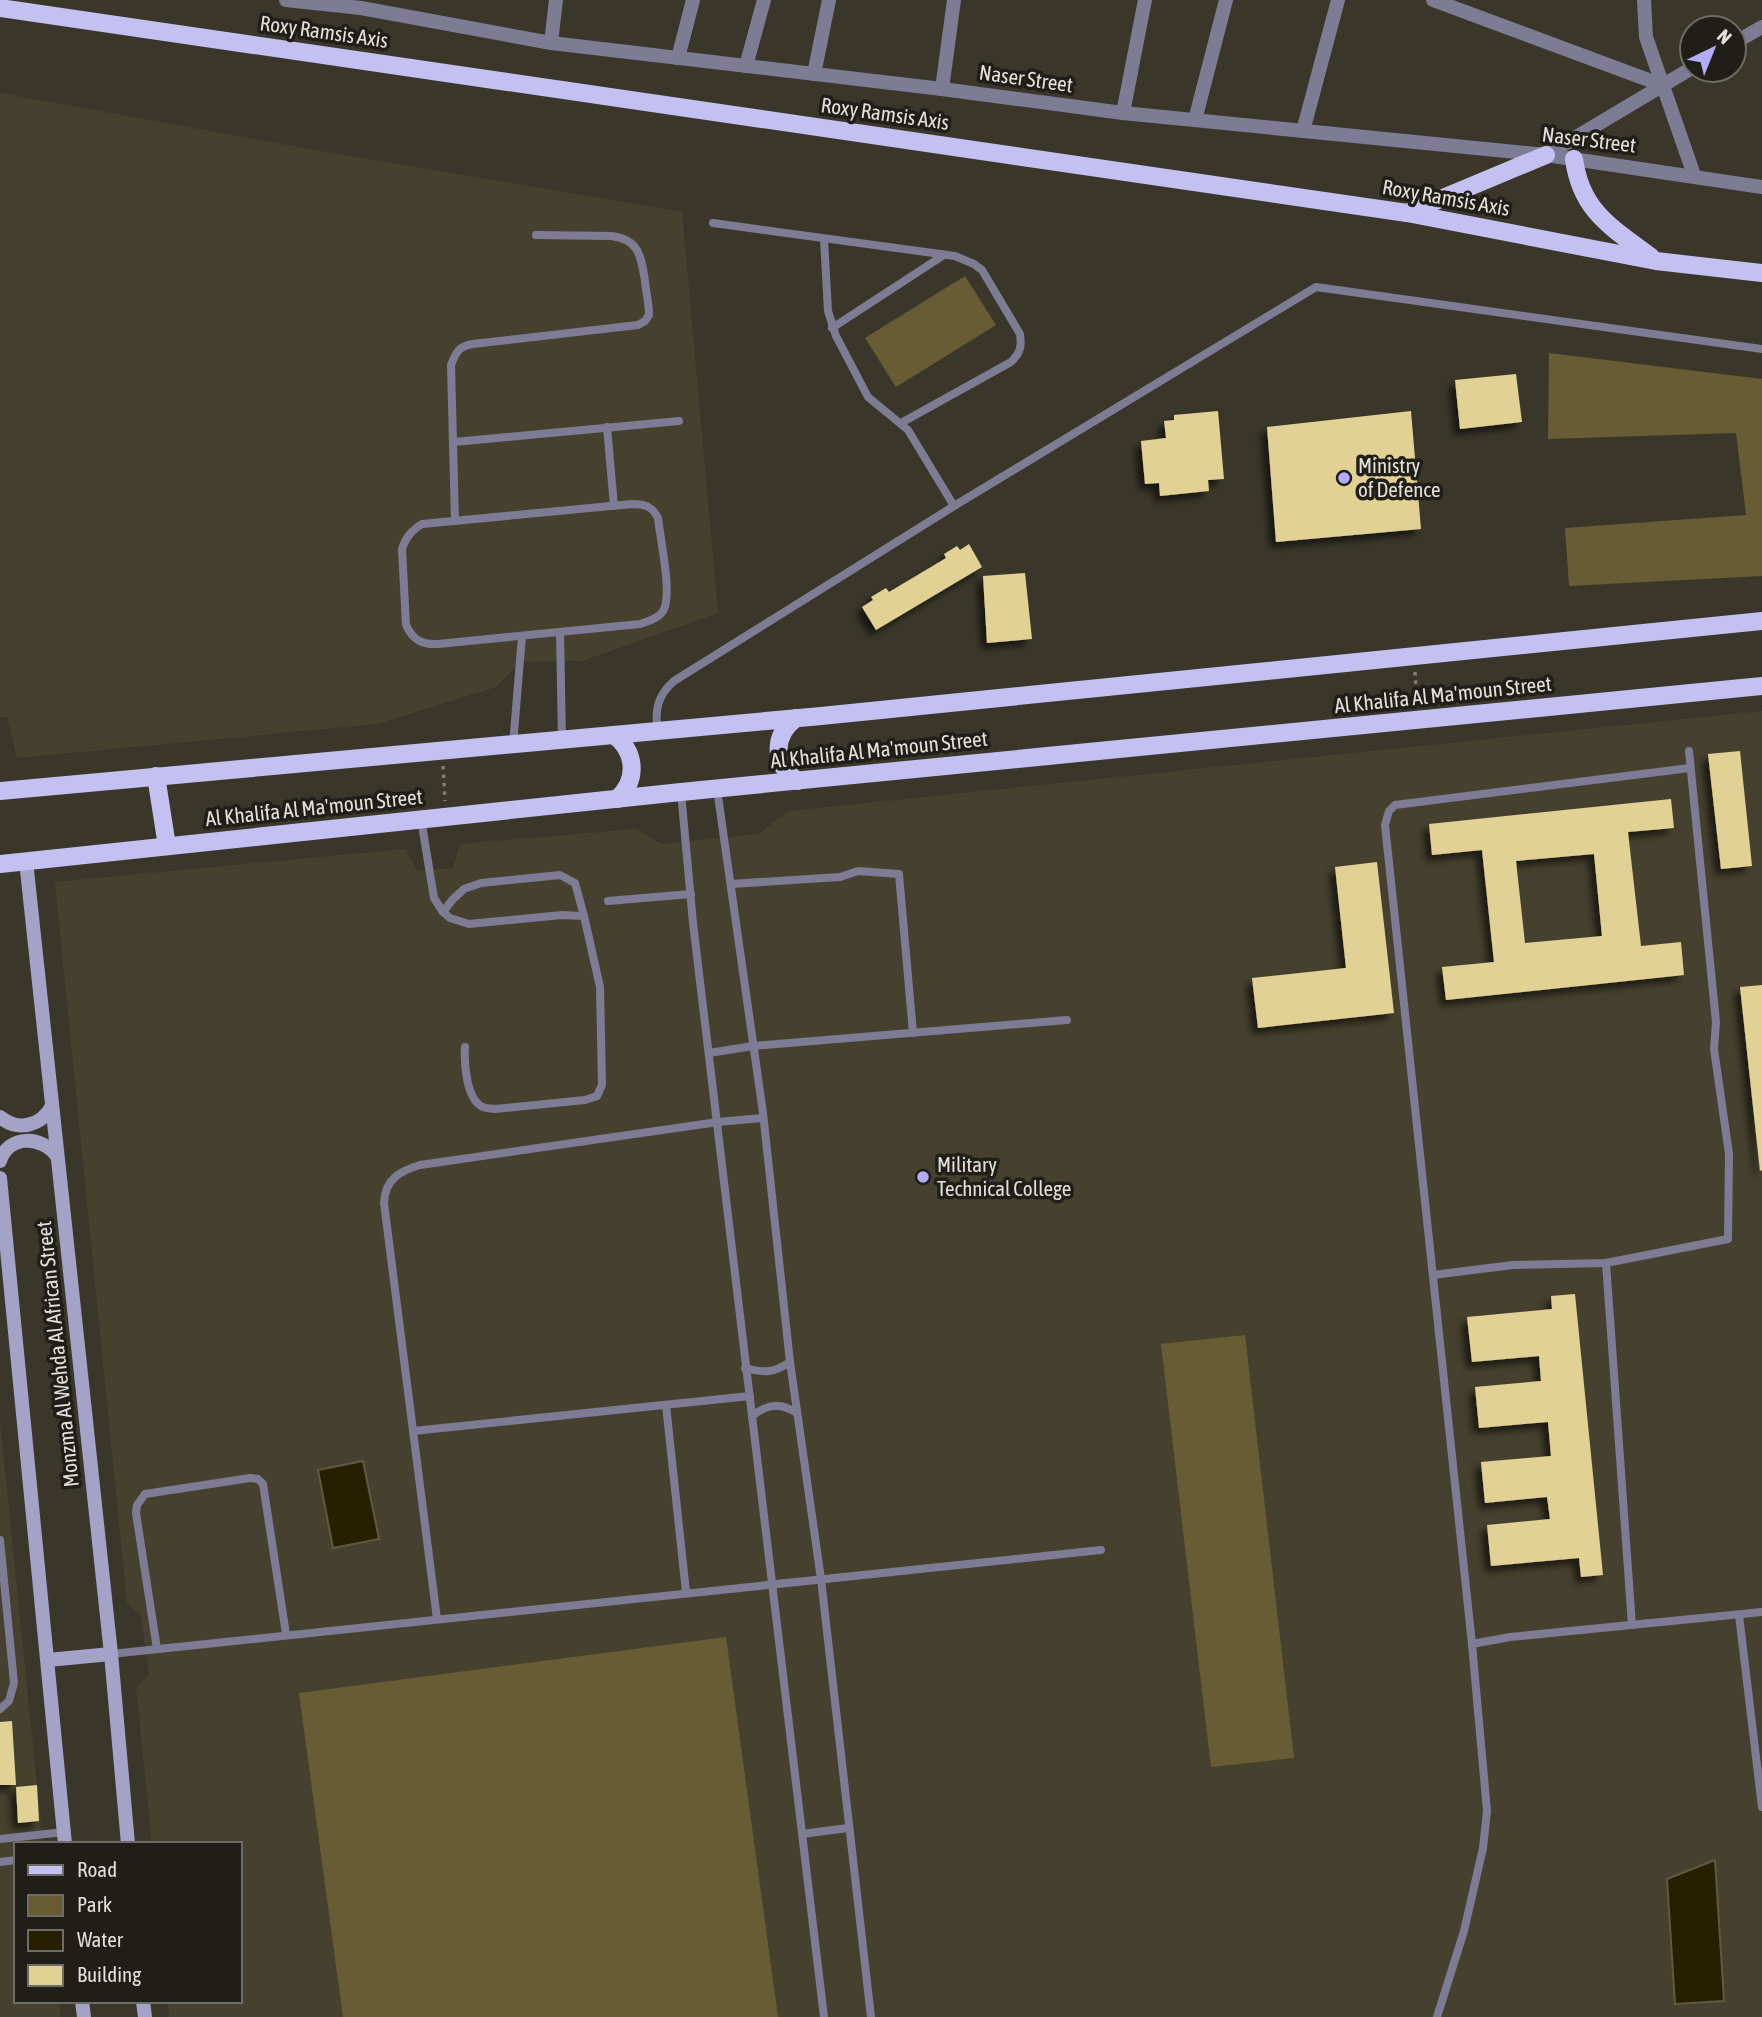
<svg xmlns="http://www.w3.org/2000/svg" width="1762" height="2017" viewBox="0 0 1762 2017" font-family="'Asap Condensed',sans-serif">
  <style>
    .built { fill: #46412e }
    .green { fill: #675c34 }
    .water { fill: #271f01; stroke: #5f5942; stroke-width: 2 }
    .building { fill: #e1d194; fill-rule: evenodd; filter: url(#shadow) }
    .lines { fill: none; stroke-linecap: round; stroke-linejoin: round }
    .path { stroke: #807d72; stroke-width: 3.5; stroke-dasharray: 3.5 5; stroke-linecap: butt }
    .lane { stroke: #7d7c94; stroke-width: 8 }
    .street { stroke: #7d7c94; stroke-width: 14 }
    .secondary { stroke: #a5a2c8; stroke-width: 14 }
    .primary { stroke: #c4c0f1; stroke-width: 18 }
    .poi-dot { fill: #b4acf9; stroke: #1f1e18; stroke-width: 2.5 }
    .labels { text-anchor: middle; stroke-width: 7; stroke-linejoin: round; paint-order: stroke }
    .street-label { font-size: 21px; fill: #e2e0d8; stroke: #1f1e18 }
    .poi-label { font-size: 21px; fill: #e2e0d8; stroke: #1f1e18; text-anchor: start }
  </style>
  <defs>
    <filter id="shadow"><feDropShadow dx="-6" dy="6" stdDeviation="3.5" flood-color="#0009"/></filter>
  </defs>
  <rect width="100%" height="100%" fill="#3a372a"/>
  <g class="built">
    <polygon points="0,93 315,150 682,212 718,613 582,661 520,662 496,687 377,724 17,758 7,717 0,717"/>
    <polygon points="1762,711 1762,2017 169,2017 168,2001 240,2001 240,1844 152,1844 136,1688 149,1674 141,1616 127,1603 55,882 405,849 417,871 453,868 460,844 636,829 661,844 759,834 788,811"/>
    <polygon points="0,1422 43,1844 16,1844 16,2001 59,2001 61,2017 0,2017"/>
  </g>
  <g class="green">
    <polygon points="965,276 996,325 896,387 865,338"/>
    <polygon points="1549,353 1762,379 1762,576 1569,586 1565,528 1746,515 1736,433 1548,439"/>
    <polygon points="1245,1335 1294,1758 1211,1767 1161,1344"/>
    <polygon points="726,1637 778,2017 343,2017 299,1693"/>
  </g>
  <g class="water">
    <polygon points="363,1461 379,1539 333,1548 318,1470"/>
    <polygon points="1715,1860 1724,2001 1675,2004 1667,1879"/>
  </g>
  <g class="building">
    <polygon points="1516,374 1522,422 1460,429 1455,380"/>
    <polygon points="1218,411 1224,479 1208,480 1209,491 1160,496 1159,483 1145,484 1141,441 1166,438 1164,421 1174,420 1174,415"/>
    <polygon points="1411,411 1421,529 1276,542 1267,427"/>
    <polygon points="969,544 982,567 876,630 862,607 873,600 871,597 886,588 889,592 946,558 944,554 957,546 960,550"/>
    <polygon points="1025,573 1032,639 987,643 983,576"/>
    <polygon points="1740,751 1752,866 1721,869 1708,754"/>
    <path d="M1671,799L1674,828L1628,832L1641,946L1681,942L1684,975L1446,1000L1442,967L1494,962L1482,850L1432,855L1429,824ZM1594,854L1602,936L1525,943L1516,861Z"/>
    <polygon points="1377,862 1394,1013 1258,1028 1252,978 1346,968 1335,867"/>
    <polygon points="1762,985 1762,1170 1760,1171 1740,987"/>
    <polygon points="1575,1294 1603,1575 1581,1577 1579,1558 1491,1566 1487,1525 1550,1519 1547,1497 1485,1503 1481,1462 1551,1456 1548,1422 1479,1428 1475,1387 1541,1381 1539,1356 1472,1362 1467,1317 1552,1309 1551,1296"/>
    <polygon points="12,1721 16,1785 0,1785 0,1722"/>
    <polygon points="37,1785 39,1821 18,1823 16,1787"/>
  </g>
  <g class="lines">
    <g class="path">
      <polyline points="1415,672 1417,703"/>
      <polyline points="443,766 445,801"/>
    </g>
    <g class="lane">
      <path d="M713,223L955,256L974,264L982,270L1020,334C1022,347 1020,353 1011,362L901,423"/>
      <polyline points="824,239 828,311 836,336 868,397 908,430 954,506"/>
      <polyline points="832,328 944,255"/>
      <polyline points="607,427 614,506"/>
      <polyline points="454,442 679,421"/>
      <path d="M632,504C645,504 652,506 658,518C660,538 673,596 663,611C658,619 648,621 640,624L438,644C422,645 413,640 406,625L402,549C406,537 411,531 422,524Z"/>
      <path d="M455,521L451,365C456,352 459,346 473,344L638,325L645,321L649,315C649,303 646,292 645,281C641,256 639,239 611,236L536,235"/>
      <polyline points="560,632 562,740"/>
      <path d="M658,731C654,710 658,695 674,681L954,506L1316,287L1762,349"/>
      <polyline points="513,745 522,636"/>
      <polyline points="1690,768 1395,805 1389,811 1385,825 1472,1644 1510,1637 1762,1612"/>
      <polyline points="717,789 763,1113 790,1362 821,1579 871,2017"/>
      <polyline points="681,792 693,923 824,2017"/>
      <path d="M421,819L434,898L443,912L450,918L469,924L562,915L584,916L600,987L602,1085L597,1096L585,1100L495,1109C491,1108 487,1109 483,1107C466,1100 464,1062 465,1047"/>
      <polyline points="731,884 840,877 858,871 899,874 913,1033"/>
      <polyline points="608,901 691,894"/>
      <polyline points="443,912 453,899 464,889 481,883 560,875 575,883 584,916"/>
      <polyline points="709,1053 753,1046 1067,1020"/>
      <polyline points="1606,1263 1632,1625"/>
      <polyline points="1433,1275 1513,1265 1606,1263 1728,1239 1729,1154 1714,1049 1716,1022 1689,751"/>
      <path d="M745,1368C764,1373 774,1373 790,1362"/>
      <polyline points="666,1405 686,1592"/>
      <path d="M752,1416C768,1404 780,1402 797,1413"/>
      <polyline points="413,1431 750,1396"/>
      <polyline points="0,1540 14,1683 9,1701 0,1709"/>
      <polyline points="1739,1615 1762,1807"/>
      <path d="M437,1619L384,1203C385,1179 400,1171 420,1165L718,1122L762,1118"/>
      <polyline points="157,1649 136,1513 137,1505 145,1494 250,1478 258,1479 263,1484 286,1634"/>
      <polyline points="111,1654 1101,1550"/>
      <polyline points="802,1834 848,1828"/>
      <polyline points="0,1839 64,1832"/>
      <polyline points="0,1862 16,1860"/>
      <polyline points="1437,2017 1464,1931 1483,1848 1487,1811 1472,1644"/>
    </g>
    <g class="street">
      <polyline points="286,0 361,8 551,43 942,89 1123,113 1546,155 1762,187"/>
      <polyline points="1433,0 1662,85"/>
      <polyline points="1644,0 1646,37 1694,175"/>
      <polyline points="551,43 556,0"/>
      <polyline points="1734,43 1762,27"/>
      <polyline points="678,58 693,0"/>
      <polyline points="746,66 764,0"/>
      <polyline points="814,74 829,0"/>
      <polyline points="942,89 954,0"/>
      <polyline points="1123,113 1145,0"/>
      <polyline points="1195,120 1226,0"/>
      <polyline points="1303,131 1338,0"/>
      <polyline points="1546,155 1692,68"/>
    </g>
    <g class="secondary">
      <polyline points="26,861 111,1654 128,1844"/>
      <path d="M0,1117C18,1132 41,1126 52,1106"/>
      <path d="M0,1161C9,1134 42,1136 57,1156"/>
      <polyline points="0,1178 65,1844"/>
      <polyline points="48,1660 111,1654"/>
      <polyline points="82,2001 84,2017"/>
      <polyline points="143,2001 145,2017"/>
    </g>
    <g class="primary">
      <polyline points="0,8 1407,213 1656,261 1762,273"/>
      <path d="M1574,159C1581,211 1611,227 1651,257"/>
      <polyline points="1407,213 1546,155"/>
      <path d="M796,718C772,736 773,765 798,781"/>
      <path d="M614,735C636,752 638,780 617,799"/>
      <polyline points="156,776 167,846"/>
      <polyline points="0,791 821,716 1762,621"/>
      <polyline points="0,864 681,792 1762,686"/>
    </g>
  </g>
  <g class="poi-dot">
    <circle cx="1344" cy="478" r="7"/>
    <circle cx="923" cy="1177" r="7"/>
  </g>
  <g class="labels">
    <g class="street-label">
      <text transform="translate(324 32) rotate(8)" y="7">Roxy Ramsis Axis</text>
      <text transform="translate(1026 79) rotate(8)" y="7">Naser Street</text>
      <text transform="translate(885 114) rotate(8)" y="7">Roxy Ramsis Axis</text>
      <text transform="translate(1589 140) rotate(7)" y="7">Naser Street</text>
      <text transform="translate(1446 198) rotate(10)" y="7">Roxy Ramsis Axis</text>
      <text transform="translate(1443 695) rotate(-6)" y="7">Al Khalifa Al Ma'moun Street</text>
      <text transform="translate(879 750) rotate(-6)" y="7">Al Khalifa Al Ma'moun Street</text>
      <text transform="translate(314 808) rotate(-6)" y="7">Al Khalifa Al Ma'moun Street</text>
      <text transform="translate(58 1354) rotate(-96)" y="7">Monzma Al Wehda Al African Street</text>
    </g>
    <g class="poi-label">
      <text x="1358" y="473">Ministry<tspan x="1358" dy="24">of Defence</tspan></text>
      <text x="937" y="1172">Military<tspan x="937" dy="24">Technical College</tspan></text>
    </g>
  </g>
  <rect x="14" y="1842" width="228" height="161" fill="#1f1e18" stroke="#6d6c65" stroke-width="2"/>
  <rect x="28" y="1865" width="35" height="10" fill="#c4c0f1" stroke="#6d6c65" stroke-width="2"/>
  <text x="77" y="1877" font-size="21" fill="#e2e0d8">Road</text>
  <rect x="28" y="1895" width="35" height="21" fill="#675c34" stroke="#6d6c65" stroke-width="2"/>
  <text x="77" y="1912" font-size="21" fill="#e2e0d8">Park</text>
  <rect x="28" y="1930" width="35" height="21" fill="#271f01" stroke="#6d6c65" stroke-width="2"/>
  <text x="77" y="1947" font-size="21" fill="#e2e0d8">Water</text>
  <rect x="28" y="1965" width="35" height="21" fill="#e1d194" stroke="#6d6c65" stroke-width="2"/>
  <text x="77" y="1982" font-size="21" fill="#e2e0d8">Building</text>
  <g transform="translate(1713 49) rotate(43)"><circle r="33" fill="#1f1e18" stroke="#6d6c65" stroke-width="2"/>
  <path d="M0-5L12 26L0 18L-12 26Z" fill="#b4acf9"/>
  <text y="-10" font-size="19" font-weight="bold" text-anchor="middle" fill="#e2e0d8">N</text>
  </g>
</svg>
